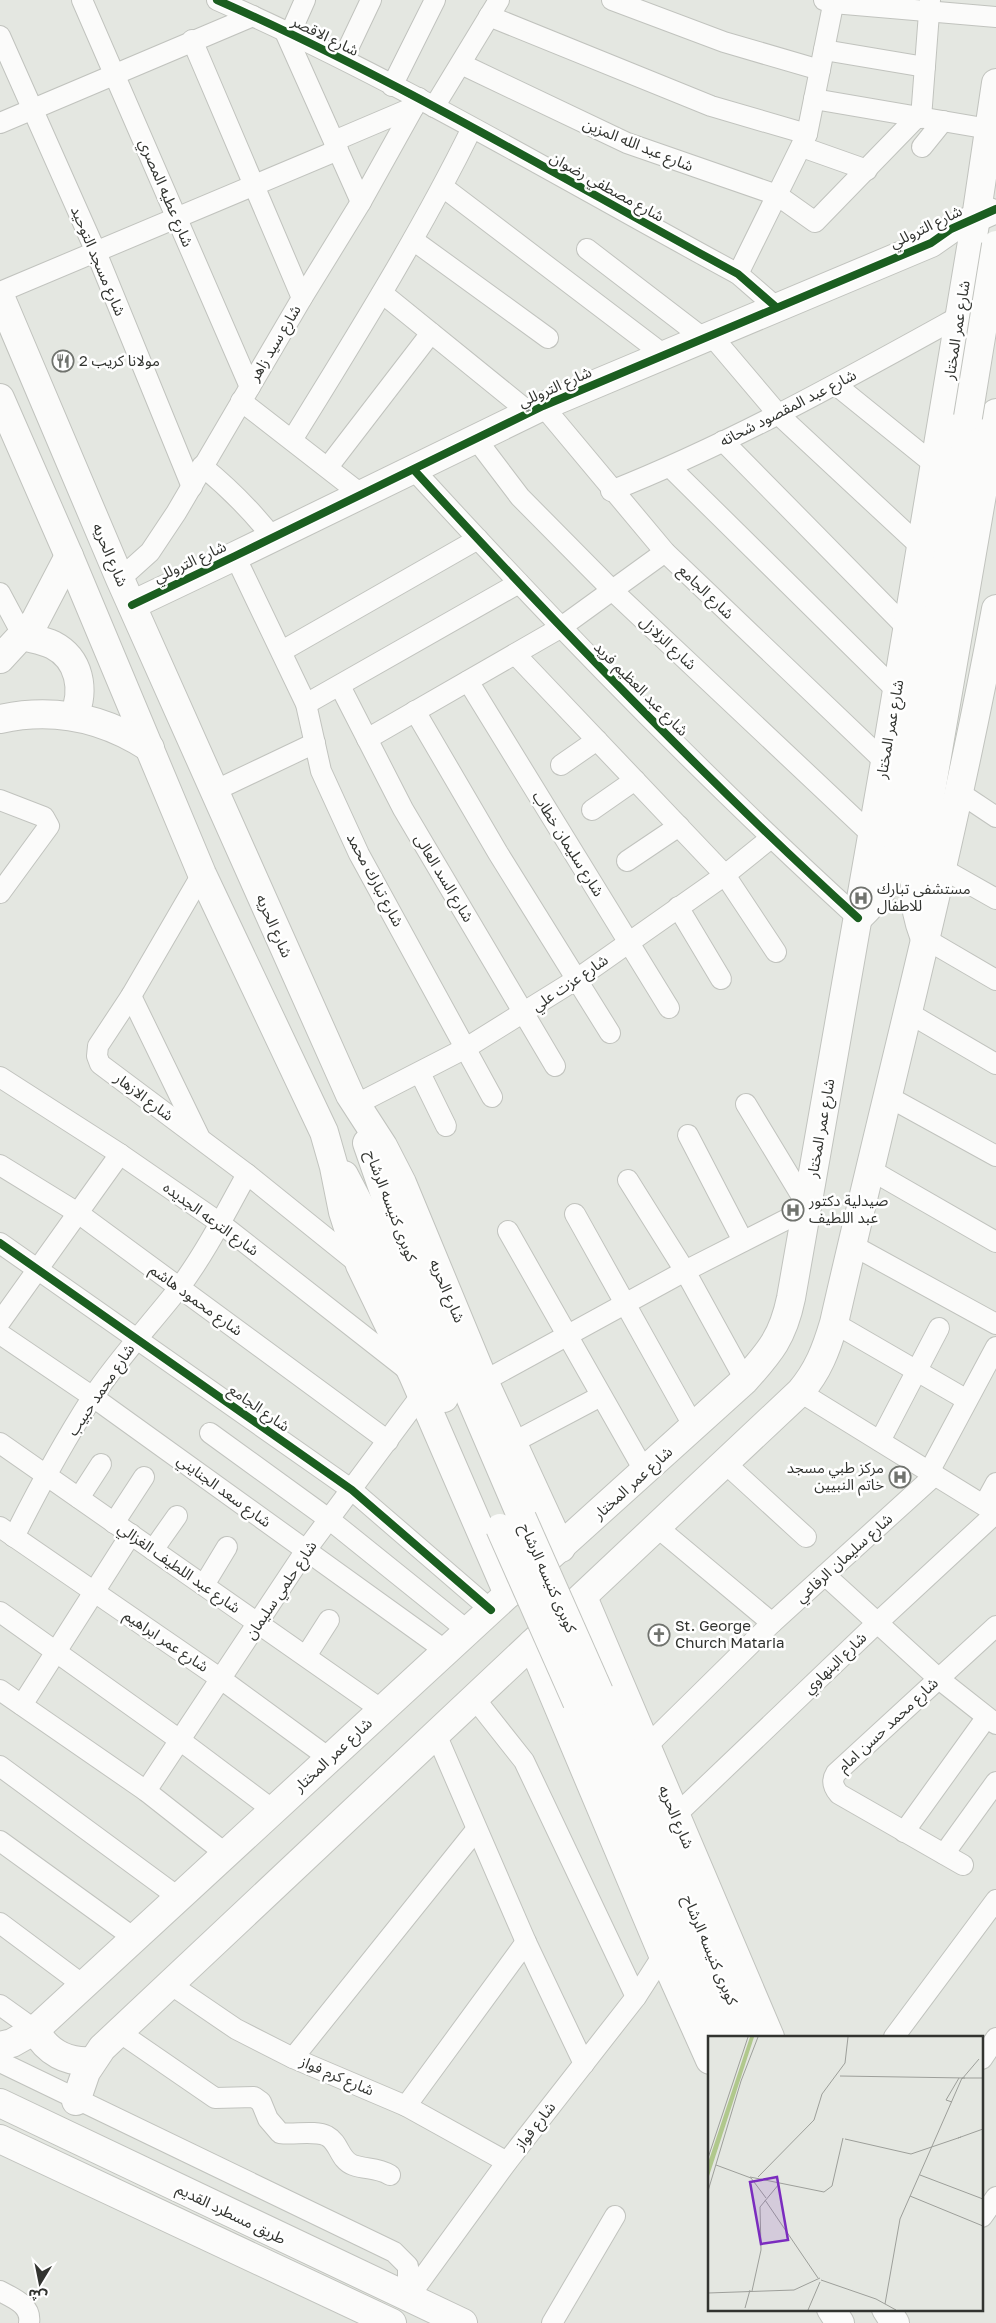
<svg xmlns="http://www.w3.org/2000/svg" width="996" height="2323" viewBox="0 0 996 2323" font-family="'Golos Text','Noto Sans Arabic',sans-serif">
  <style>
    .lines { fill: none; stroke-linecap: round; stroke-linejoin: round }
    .street-casing { stroke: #c1c3be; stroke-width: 22 }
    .secondary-casing { stroke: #c1c3be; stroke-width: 30 }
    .street { stroke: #fbfbfa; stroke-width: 20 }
    .secondary { stroke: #fbfbfa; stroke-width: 28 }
    .secondary-bridge-casing { stroke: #c1c3be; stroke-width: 30; stroke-linecap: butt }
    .secondary-bridge { stroke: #fbfbfa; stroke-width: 28 }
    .cycleway-casing { stroke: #fff; stroke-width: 11 }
    .cycleway { stroke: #1b5e20; stroke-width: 8 }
    .labels { text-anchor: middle; stroke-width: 5; stroke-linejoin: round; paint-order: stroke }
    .street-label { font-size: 15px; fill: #323430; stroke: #fff }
    .poi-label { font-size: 15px; fill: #323430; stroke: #fff; text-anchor: start }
    .inset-road { fill: none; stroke: #9d9f9a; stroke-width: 1 }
    .view { fill: #7b2cbf; fill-opacity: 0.15; stroke: #7b2cbf; stroke-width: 2.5 }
    .inset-edge { fill: none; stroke: #323430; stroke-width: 2.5 }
  </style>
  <rect width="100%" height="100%" fill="#e4e7e1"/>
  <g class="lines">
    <g class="street-casing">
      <g id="street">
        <polyline points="82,0 250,387"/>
        <path d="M217,0C397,79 566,181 738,274L776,307"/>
        <polyline points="612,0 724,42 820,70"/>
        <polyline points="824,0 833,3 996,17"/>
        <polyline points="489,16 711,106 807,134"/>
        <polyline points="285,32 361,202"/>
        <polyline points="290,34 305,0"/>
        <polyline points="0,36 96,252 192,487"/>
        <polyline points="192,40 302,298"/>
        <polyline points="824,50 925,67"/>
        <polyline points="343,59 371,0"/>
        <polyline points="461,64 627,143 777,195 815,222 917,117"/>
        <polyline points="392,86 435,0"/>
        <polyline points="814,99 989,129"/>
        <polyline points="434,107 499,0"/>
        <polyline points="921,118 930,0"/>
        <polyline points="0,123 253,16"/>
        <polyline points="334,141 414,107"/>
        <polyline points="802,147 867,170"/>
        <polyline points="922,147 943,121"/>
        <polyline points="443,187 664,355"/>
        <polyline points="413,240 548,338"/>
        <polyline points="587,249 703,338"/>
        <polyline points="738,274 807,134 834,0"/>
        <polyline points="0,292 338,150"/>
        <polyline points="382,293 530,413"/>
        <polyline points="711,335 778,414 921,547"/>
        <polyline points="836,385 935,465"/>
        <polyline points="241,401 362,495"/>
        <polyline points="543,406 665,552 885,762"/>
        <polyline points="476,439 520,497 613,591 872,835"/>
        <path d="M292,440C355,338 419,236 472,128"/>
        <polyline points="723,441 907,628"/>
        <path d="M202,466C229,488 252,511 273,538"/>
        <polyline points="328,467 431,333"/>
        <polyline points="670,467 897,691"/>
        <path d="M414,470C556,625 702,776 858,918"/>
        <path d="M611,491C732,443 846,379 960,316"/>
        <polyline points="235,556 306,704 321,771 359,854 492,1097"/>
        <polyline points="120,579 150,552 176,513 302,298 361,202 419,98"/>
        <polyline points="0,593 23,636"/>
        <polyline points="282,651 478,539"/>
        <polyline points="515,654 725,875 776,952"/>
        <polyline points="468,681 669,1008"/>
        <polyline points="340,686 403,809 555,1066"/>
        <polyline points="306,704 519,583"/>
        <polyline points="415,711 498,853 610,1033"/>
        <polyline points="367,739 560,628 665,552"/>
        <polyline points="561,765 597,740"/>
        <polyline points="214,791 315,743"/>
        <polyline points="960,793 996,817"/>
        <polyline points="0,800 44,817 49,826 0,893"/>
        <polyline points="592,810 635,780"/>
        <polyline points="627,861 679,826"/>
        <polyline points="943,869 996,899"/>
        <polyline points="202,874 131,996 98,1046 97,1056 100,1064 247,1174 360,1265"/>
        <polyline points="678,907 721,979"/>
        <polyline points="924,938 996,980"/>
        <polyline points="131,996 199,1136"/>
        <polyline points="907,1012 996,1064"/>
        <polyline points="420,1073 446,1126"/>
        <polyline points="0,1077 120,1154 220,1223 410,1372"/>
        <polyline points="887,1096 996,1156"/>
        <polyline points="746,1104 807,1205"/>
        <polyline points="355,1105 466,1048 577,979 725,875 771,838"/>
        <polyline points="688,1135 743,1241"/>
        <polyline points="0,1165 78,1213 388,1441"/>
        <polyline points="869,1169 996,1242"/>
        <polyline points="628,1180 685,1271 745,1380"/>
        <polyline points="575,1214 694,1427"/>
        <polyline points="508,1231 645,1472"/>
        <polyline points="0,1243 352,1490 491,1610"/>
        <polyline points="852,1245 996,1324"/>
        <polyline points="0,1322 120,1154"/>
        <polyline points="834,1323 967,1400"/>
        <polyline points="0,1334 93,1397 446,1651"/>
        <polyline points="484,1381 685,1271 807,1209"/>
        <polyline points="800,1392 996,1513"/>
        <polyline points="210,1433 330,1520 468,1631"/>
        <polyline points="880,1441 939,1328"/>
        <polyline points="0,1443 382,1710"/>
        <polyline points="512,1443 601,1396"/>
        <polyline points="725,1463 806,1537"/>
        <polyline points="929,1472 996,1347"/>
        <polyline points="79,1498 101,1464"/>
        <polyline points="984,1505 996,1483"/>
        <polyline points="114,1523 144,1477"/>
        <polyline points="0,1527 221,1679 329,1758"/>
        <polyline points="657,1527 772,1623"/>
        <path d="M14,1537C38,1489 63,1443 92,1398C118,1359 150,1325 179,1288C205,1254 226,1212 247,1174"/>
        <polyline points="153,1550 177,1516"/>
        <polyline points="825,1575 939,1679 996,1724"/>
        <polyline points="204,1585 227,1547"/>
        <polyline points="0,1612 181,1741 273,1810"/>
        <polyline points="306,1656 329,1620"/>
        <polyline points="0,1690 146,1791 226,1854"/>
        <polyline points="475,1699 524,1761 636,1997"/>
        <polyline points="22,1705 131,1534"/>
        <polyline points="436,1734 526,1942 584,2064"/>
        <polyline points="647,1746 772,1623 935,1475"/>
        <polyline points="0,1766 178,1897"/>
        <polyline points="146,1791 306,1550 422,1394"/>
        <polyline points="676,1815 876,1624 996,1513"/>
        <polyline points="904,1832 986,1718"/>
        <polyline points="0,1841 134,1938"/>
        <polyline points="944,1854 996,1782"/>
        <path d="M963,1865L839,1794C833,1787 831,1781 836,1773L996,1626"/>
        <polyline points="0,1923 83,1985"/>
        <polyline points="170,1984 236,2029 293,2058 406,2106 507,2162"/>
        <polyline points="0,2005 35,2030"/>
        <path d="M119,2032L215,2098L254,2097L261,2102L268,2119L280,2133C294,2135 315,2130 327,2136C340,2143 339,2160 353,2165C367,2170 376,2167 390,2175"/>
        <polyline points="894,2037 996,1900"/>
        <polyline points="293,2058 476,1830"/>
        <polyline points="982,2059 996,2038"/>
        <polyline points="0,2062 394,2252 408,2266 408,2298"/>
        <polyline points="406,2106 526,1942"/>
        <polyline points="982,2217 996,2197"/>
        <path d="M0,2291C13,2298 32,2305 29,2323"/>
        <polyline points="408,2298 507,2162 636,1997 663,1955"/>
        <polyline points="552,2323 615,2216"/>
      </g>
    </g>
    <g class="secondary-casing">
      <g id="secondary">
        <polyline points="0,296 120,579 350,1095 383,1146 402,1183 484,1381 561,1548"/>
        <polyline points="0,398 69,556 202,874 324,1132 334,1167 343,1212 360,1265 413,1375 508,1594"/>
        <polyline points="132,605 235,556 543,406 931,243 951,229 989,212"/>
        <path d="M23,636C33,639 43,640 53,645C80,659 85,690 74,716"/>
        <polyline points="0,659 35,621 69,556"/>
        <path d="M0,719C54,707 104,718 150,748"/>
        <path d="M858,918C879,898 888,885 895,856L968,417"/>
        <path d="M924,936C917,918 914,903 915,884L996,413"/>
        <polyline points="367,1143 392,1215 522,1518"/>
        <polyline points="344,1175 369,1223 444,1398"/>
        <polyline points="583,1597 770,2037"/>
        <polyline points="532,1644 663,1955 710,2060"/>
        <polyline points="599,1692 747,2037"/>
        <polyline points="577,1702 722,2037"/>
        <path d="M35,2030C47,2052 67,2063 92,2061"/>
        <path d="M0,2046L12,2043L35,2030L508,1594L745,1380C770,1352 783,1337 791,1298L885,762L976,218L996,83"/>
        <path d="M76,2101L86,2072L102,2048L800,1392C818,1371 826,1350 834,1323C888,1085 952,849 996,609"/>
        <polyline points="0,2103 463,2323"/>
        <polyline points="0,2139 392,2323"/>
        <polyline points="831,2309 840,2323"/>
        <polyline points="886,2309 895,2323"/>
      </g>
    </g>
    <use href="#street" class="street"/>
    <use href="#secondary" class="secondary"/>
    <g class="secondary-bridge-casing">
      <g id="secondary-bridge">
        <polyline points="968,417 996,245"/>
        <polyline points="522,1518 599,1692"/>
        <polyline points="500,1528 577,1702"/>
      </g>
    </g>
    <use href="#secondary-bridge" class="secondary-bridge"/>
    <g class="cycleway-casing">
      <g id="cycleway">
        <path d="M217,0C397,79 566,181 738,274L776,307"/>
        <path d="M414,470C556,625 702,776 858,918"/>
        <polyline points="132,605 235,556 543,406 931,243 951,229 996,209"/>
        <polyline points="0,1243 352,1490 491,1610"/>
      </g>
    </g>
    <use href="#cycleway" class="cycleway"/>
  </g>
  <defs>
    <g id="restaurant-ring" transform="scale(1.125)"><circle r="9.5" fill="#fff" stroke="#70736e" stroke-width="1.5"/><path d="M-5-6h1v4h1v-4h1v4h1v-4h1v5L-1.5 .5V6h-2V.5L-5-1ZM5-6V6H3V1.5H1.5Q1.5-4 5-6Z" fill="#70736e"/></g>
    <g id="hospital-ring" transform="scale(1.125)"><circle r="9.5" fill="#fff" stroke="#70736e" stroke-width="1.5"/><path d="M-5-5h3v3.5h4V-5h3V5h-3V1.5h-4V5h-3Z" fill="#70736e"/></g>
    <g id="church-ring" transform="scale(1.125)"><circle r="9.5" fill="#fff" stroke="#70736e" stroke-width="1.5"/><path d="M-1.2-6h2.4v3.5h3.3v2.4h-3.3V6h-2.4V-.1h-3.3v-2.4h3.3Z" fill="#70736e"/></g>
  </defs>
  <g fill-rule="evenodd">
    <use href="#restaurant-ring" x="63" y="361"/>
    <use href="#hospital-ring" x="861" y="898"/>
    <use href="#hospital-ring" x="793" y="1210"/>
    <use href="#hospital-ring" x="900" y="1477"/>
    <use href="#church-ring" x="659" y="1635"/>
  </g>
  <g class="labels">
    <g class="street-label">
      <text transform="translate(325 36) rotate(26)" y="5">شارع الاقصر</text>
      <text transform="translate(638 145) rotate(22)" y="5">شارع عبد الله المزين</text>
      <text transform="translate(607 187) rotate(29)" y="5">شارع مصطفي رضوان</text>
      <text transform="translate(166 193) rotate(67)" y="5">شارع عطيه المصري</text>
      <text transform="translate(926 227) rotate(-26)" y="5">شارع التروللي</text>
      <text transform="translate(98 261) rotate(67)" y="5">شارع مسجد التوحيد</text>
      <text transform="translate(957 330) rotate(-81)" y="5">شارع عمر المختار</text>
      <text transform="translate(275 343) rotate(-59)" y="5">شارع سيد زاهر</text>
      <text transform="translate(555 387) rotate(-24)" y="5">شارع التروللي</text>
      <text transform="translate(788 408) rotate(-27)" y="5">شارع عبد المقصود شحاته</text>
      <text transform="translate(110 555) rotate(67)" y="5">شارع الحريه</text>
      <text transform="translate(190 562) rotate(-25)" y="5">شارع التروللي</text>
      <text transform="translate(706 592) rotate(44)" y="5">شارع الجامع</text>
      <text transform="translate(668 643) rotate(43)" y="5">شارع الزلازل</text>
      <text transform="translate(641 689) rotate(45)" y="5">شارع عبد العظيم فريد</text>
      <text transform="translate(890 729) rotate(-80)" y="5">شارع عمر المختار</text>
      <text transform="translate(568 844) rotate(58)" y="5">شارع سليمان خطاب</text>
      <text transform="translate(444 878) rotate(59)" y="5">شارع السد العالى</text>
      <text transform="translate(375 880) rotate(62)" y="5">شارع تبارك محمد</text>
      <text transform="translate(274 926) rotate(66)" y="5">شارع الحريه</text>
      <text transform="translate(570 983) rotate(-34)" y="5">شارع عزت علي</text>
      <text transform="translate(144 1097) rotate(37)" y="5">شارع الازهار</text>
      <text transform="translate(821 1128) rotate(-80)" y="5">شارع عمر المختار</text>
      <text transform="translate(391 1206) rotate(69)" y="5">كوبرى كنيسه الرشاح</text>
      <text transform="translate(211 1219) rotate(36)" y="5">شارع الترعه الجديده</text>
      <text transform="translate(447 1291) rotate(67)" y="5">شارع الحريه</text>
      <text transform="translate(196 1300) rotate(36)" y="5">شارع محمود هاشم</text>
      <text transform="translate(101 1390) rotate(-56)" y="5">شارع محمد حبيب</text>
      <text transform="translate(259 1408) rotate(35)" y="5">شارع الجامع</text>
      <text transform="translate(633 1483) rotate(-42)" y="5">شارع عمر المختار</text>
      <text transform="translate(224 1491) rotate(36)" y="5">شارع سعد الجنايني</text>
      <text transform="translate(844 1558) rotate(-42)" y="5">شارع سليمان الرفاعي</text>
      <text transform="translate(179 1568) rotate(35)" y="5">شارع عبد اللطيف الغزالي</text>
      <text transform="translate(548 1578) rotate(66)" y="5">كوبرى كنيسه الرشاح</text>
      <text transform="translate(281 1590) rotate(-56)" y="5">شارع حلمي سليمان</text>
      <text transform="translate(166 1641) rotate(34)" y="5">شارع عمر ابراهيم</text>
      <text transform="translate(835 1663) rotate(-44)" y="5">شارع البنهاوي</text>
      <text transform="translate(888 1725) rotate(-43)" y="5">شارع محمد حسن امام</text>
      <text transform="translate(333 1755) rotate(-43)" y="5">شارع عمر المختار</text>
      <text transform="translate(676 1817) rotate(67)" y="5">شارع الحريه</text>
      <text transform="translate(710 1950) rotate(67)" y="5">كوبرى كنيسه الرشاح</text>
      <text transform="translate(337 2076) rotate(23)" y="5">شارع كرم فواز</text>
      <text transform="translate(535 2126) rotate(-52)" y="5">شارع فواز</text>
      <text transform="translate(231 2214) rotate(26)" y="5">طريق مسطرد القديم</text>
    </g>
    <g class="poi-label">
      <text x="79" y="366">مولانا كريب 2</text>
      <text x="877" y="894">مستشفى تبارك<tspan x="877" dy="17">للاطفال</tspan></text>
      <text x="809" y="1206">صيدلية دكتور<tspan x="809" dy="17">عبد اللطيف</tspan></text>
      <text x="884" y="1473" text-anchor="end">مركز طبي مسجد<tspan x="884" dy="17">خاتم النبيين</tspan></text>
      <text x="675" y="1631">St. George<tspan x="675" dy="17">Church Mataria</tspan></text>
    </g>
  </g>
  <g transform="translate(708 2036)">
    <rect width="275" height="275" fill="#e4e7e1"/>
    <path d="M42,1H46L0,143V127Z" fill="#b0c88c"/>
    <path class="inset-road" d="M132,40L257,42M254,43L271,23M244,66L238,64L251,42M250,102L275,93M137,103L203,118L253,101M0,122L40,1M8,129L43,142L58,162M212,139L275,163M42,141L116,156L124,150L135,102M50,141L106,84L114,58L137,27L140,1M0,155L33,45L50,1M202,160L275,190M57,164L110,242M113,244L168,263L188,274M44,255L53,214L52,171L71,148M0,257L86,254L112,242M177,268L192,183L254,42H275M37,272L42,254M100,274L112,246"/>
    <path class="view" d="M69,141L80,204L53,208L42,146Z"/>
    <rect width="275" height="275" class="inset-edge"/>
  </g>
  <g transform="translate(40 2283) rotate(190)" stroke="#ffffff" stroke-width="4" paint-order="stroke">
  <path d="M0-4L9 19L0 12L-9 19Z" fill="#323430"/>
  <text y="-8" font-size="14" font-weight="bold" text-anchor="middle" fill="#323430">ش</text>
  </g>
</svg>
